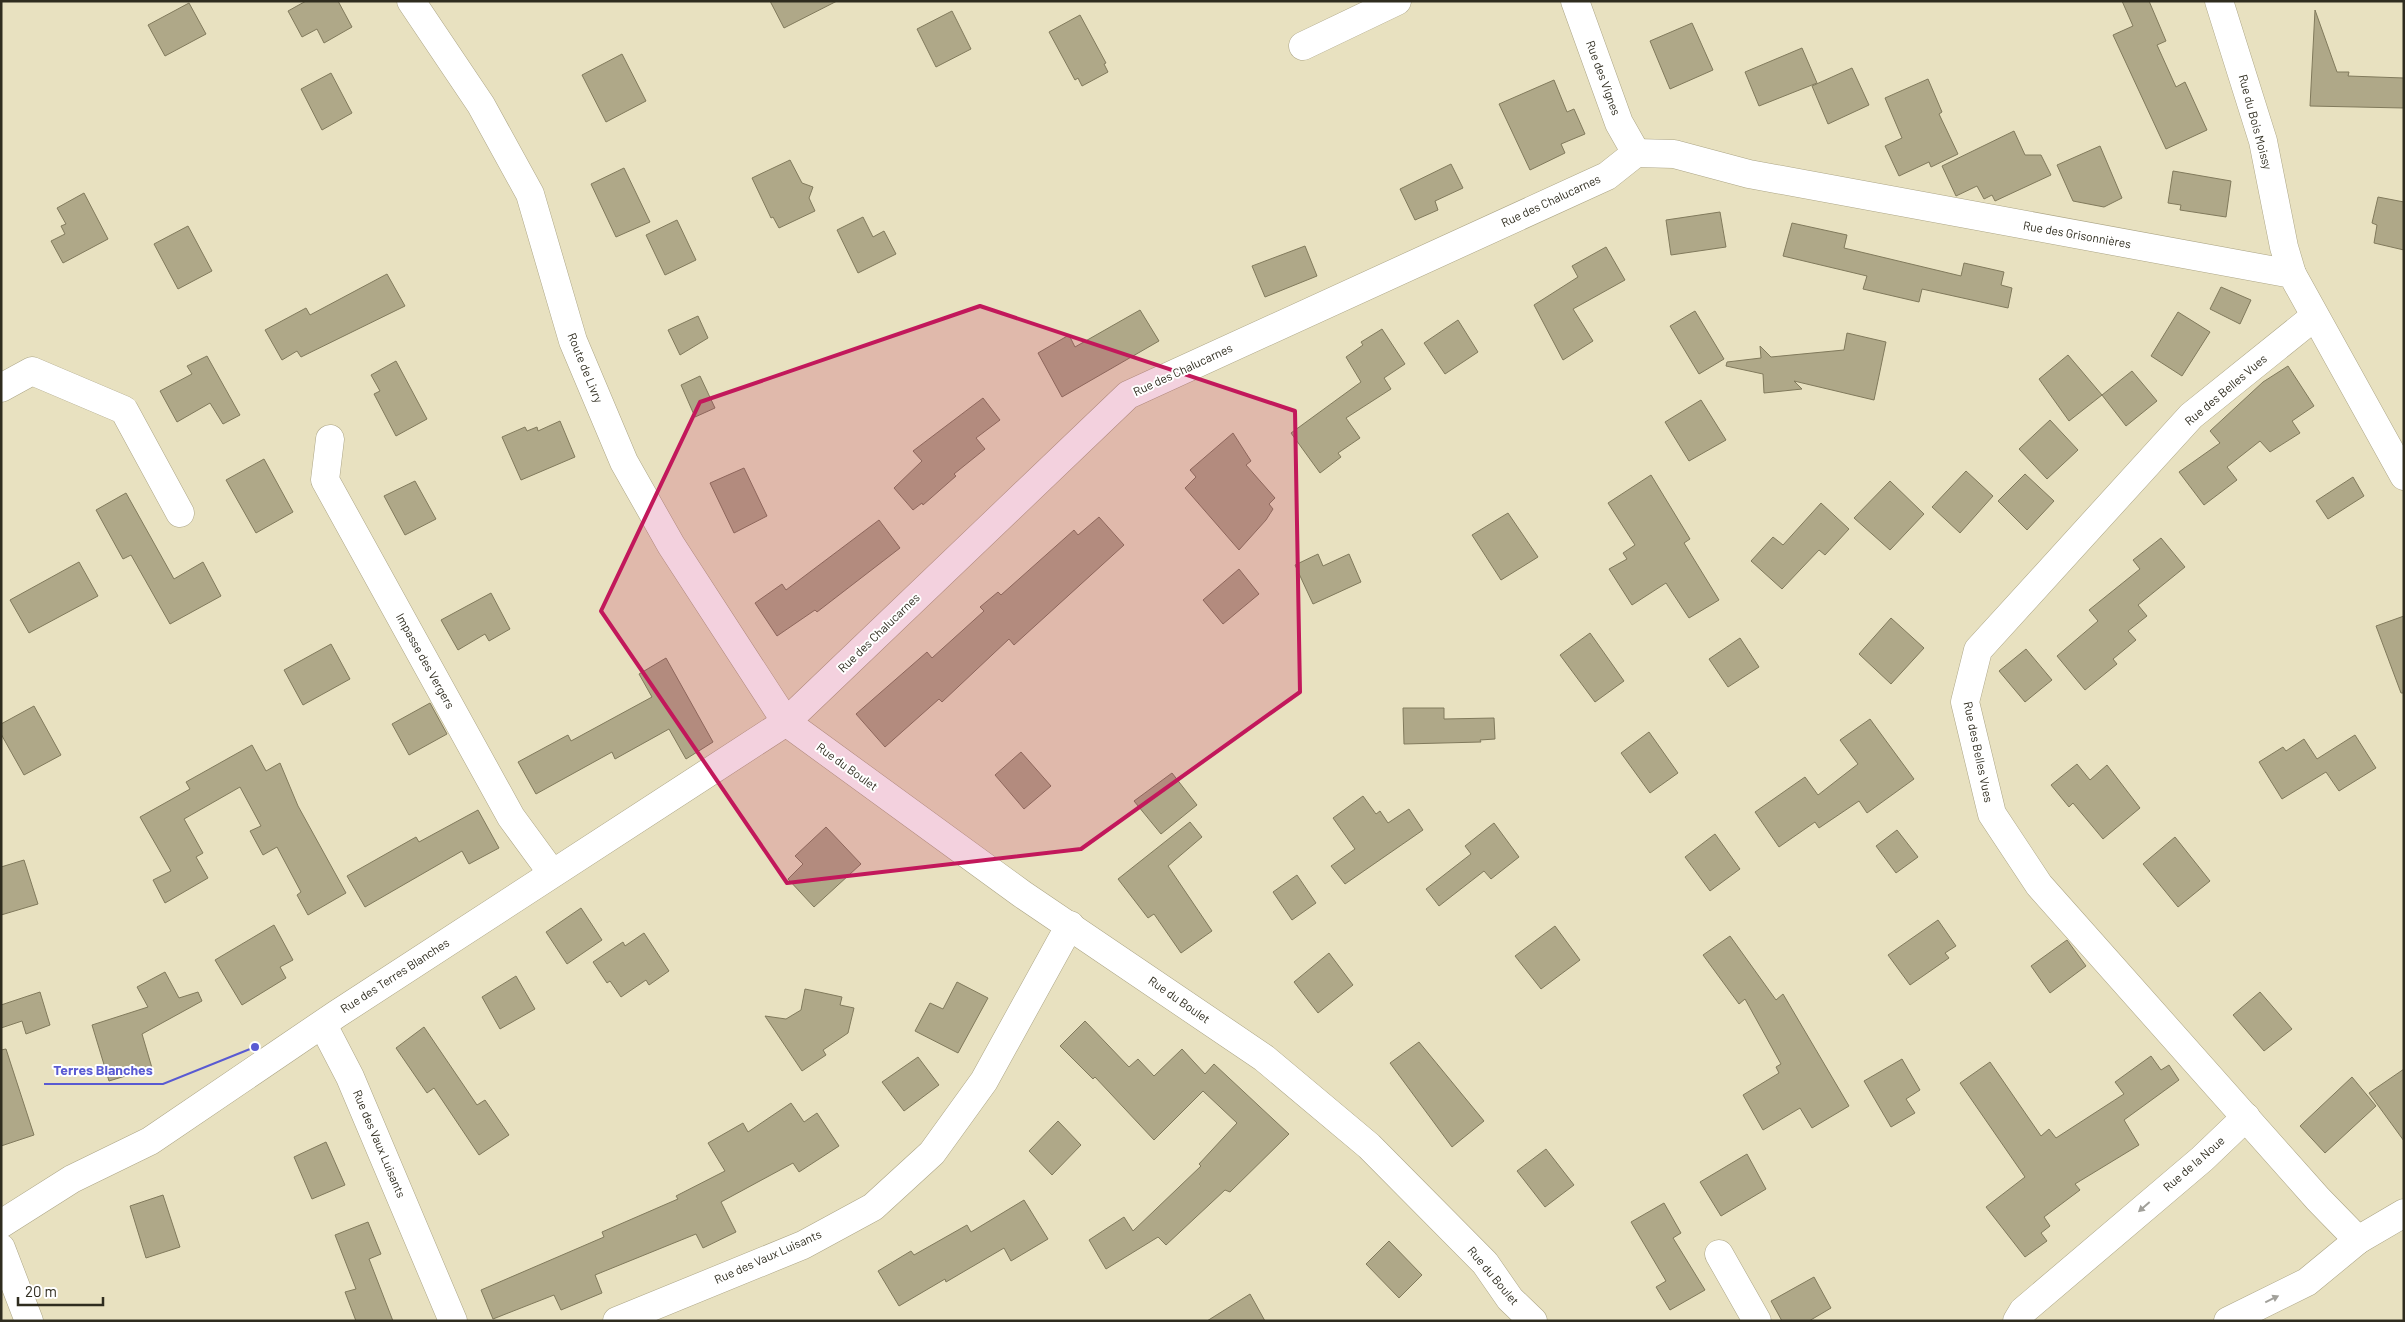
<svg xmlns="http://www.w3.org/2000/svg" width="2405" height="1322" viewBox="0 0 2405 1322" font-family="Barlow,sans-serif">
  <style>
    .building { fill: #afa888; stroke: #817a5c }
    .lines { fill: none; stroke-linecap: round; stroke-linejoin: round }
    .minor-casing { stroke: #aca585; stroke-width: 29 }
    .minor { stroke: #fff; stroke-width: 28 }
    .oneway { fill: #a1a09a }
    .marked { fill: #c2185b; fill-opacity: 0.2; stroke: #c2185b; stroke-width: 4; stroke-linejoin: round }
    .labels { text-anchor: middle; stroke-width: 4; stroke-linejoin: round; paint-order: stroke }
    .street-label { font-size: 12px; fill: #2f2c1f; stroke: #fff }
    .leader { fill: none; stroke: #595ad2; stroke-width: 2 }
    .callout-dot { fill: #595ad2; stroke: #fff; stroke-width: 2 }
    .callout-label { font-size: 14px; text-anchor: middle; font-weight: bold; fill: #595ad2; stroke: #fff; stroke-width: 4; stroke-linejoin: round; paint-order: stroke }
  </style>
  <rect width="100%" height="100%" fill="#e8e1c0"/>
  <g class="building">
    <polygon points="306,1 338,1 352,27 324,43 317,29 302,37 288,11"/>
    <polygon points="770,1 837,1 784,28"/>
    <polygon points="2122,1 2149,1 2166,41 2157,45 2176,87 2185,82 2207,130 2166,149 2113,35 2133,26"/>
    <polygon points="189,3 206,34 165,56 148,25"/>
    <polygon points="2315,10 2337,72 2349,72 2348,76 2404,78 2404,108 2310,106"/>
    <polygon points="952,11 971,49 936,67 917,29"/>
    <polygon points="1080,15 1106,63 1104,64 1108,72 1082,86 1078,78 1075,80 1049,32"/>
    <polygon points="1692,23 1713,70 1670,89 1650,41"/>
    <polygon points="1802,48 1817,83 1759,106 1745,72"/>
    <polygon points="622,54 646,101 606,122 582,75"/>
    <polygon points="1852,68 1869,105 1828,124 1812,86"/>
    <polygon points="331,73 352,113 322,130 301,89"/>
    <polygon points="1928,79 1942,112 1939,114 1958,154 1931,167 1929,162 1899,176 1885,146 1902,138 1885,98"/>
    <polygon points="1554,80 1567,112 1574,109 1585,134 1561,144 1565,153 1530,170 1499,104"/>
    <polygon points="2014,131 2025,155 2041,155 2051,175 1995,201 1992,195 1984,199 1977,186 1956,196 1942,166"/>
    <polygon points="2100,146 2122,198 2104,207 2073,201 2057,165"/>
    <polygon points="790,160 802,183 813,187 809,198 815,211 779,228 773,217 771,218 752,178"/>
    <polygon points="1451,164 1463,188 1435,201 1438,210 1415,220 1400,189"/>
    <polygon points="624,168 650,222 616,237 591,184"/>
    <polygon points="2173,171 2231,181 2226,217 2180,210 2181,205 2168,203"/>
    <polygon points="84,193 108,239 63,263 51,241 65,234 61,226 66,224 57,208"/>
    <polygon points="2378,197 2404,202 2404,250 2374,243 2377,225 2372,223"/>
    <polygon points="1720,212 1726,247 1671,255 1666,220"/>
    <polygon points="863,217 873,237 884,231 896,254 858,273 837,230"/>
    <polygon points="677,220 696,260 665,275 646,235"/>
    <polygon points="1792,223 1847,235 1844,248 1961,276 1964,263 2004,272 2001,285 2012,288 2008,308 1922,289 1919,302 1863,289 1867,276 1783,256"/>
    <polygon points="188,226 212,271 178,289 154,244"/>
    <polygon points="1305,246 1317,276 1265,297 1252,266"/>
    <polygon points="1606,247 1625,280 1573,309 1593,341 1563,360 1534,305 1578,277 1572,266"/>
    <polygon points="387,274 405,306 301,357 297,351 282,360 265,330 306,308 310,315"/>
    <polygon points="2221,287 2251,300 2240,324 2210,309"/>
    <polygon points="1140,310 1159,341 1062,397 1038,353 1069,335 1075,347"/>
    <polygon points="1695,311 1724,359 1699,374 1670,326"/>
    <polygon points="2178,312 2210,332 2182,376 2151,356"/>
    <polygon points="698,316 708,338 680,355 668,330"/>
    <polygon points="1458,320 1478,352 1445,374 1424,343"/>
    <polygon points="1382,329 1405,364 1384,378 1391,389 1346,418 1360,438 1338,453 1341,457 1320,473 1291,433 1361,382 1346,357 1363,345 1361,342"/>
    <polygon points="1847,333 1886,342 1874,400 1794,381 1802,389 1764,393 1763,374 1726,366 1727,362 1761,358 1760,346 1771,357 1844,350"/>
    <polygon points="2068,355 2102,395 2132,371 2157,401 2126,426 2102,395 2069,421 2039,379"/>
    <polygon points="207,356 240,415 223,424 210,403 177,422 160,391 192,374 187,366"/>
    <polygon points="396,361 427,419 396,436 374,394 380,391 371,375"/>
    <polygon points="2288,366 2314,406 2292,421 2300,433 2270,452 2260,441 2227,467 2237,480 2204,505 2179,472 2220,443 2210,431 2263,382"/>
    <polygon points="700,376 715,408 695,417 681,385"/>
    <polygon points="983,398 1000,420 976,438 985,449 954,474 956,476 923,505 922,503 913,510 894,488 922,461 913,451"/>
    <polygon points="1701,400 1726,440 1689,461 1665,422"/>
    <polygon points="2050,420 2078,450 2047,479 2019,449"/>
    <polygon points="560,421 575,457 521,480 502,437 525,427 527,431 537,427 538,431"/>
    <polygon points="1233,433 1251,461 1246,465 1275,498 1269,504 1273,509 1266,520 1239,550 1185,488 1196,477 1190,470"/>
    <polygon points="264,459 293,512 256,533 226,480"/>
    <polygon points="744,468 767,516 734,533 710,483"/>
    <polygon points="1966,471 1993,496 1960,533 1932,507"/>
    <polygon points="2025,474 2054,501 2027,530 1998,501"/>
    <polygon points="1651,475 1690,539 1684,543 1719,600 1689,618 1666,583 1632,605 1609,569 1627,559 1623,553 1635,545 1608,503"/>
    <polygon points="2353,477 2364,496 2328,519 2316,501"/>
    <polygon points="415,481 436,519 405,535 384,496"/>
    <polygon points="1890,481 1924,514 1890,550 1854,518"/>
    <polygon points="126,493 174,579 203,562 221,596 170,624 131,555 123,559 96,510"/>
    <polygon points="1821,503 1849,529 1825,555 1819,550 1782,589 1751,561 1773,537 1783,545"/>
    <polygon points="1508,513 1538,557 1501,580 1472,535"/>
    <polygon points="1099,517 1124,545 1014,645 1009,639 942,702 939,699 885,747 856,714 927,652 932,658 984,611 980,607 998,592 1001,595 1074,530 1078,535"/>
    <polygon points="879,520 900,548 817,612 815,610 777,636 755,603 782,584 786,590"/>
    <polygon points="2161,538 2185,567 2138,605 2147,616 2128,631 2136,640 2113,659 2117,664 2085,690 2057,656 2098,621 2089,610 2140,569 2133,560"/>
    <polygon points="1318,554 1323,566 1349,554 1361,582 1313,604 1295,565"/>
    <polygon points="79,562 98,596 29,633 10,600"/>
    <polygon points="1239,569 1259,594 1223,624 1203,600"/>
    <polygon points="491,593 510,629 489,641 485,634 458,650 441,620"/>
    <polygon points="2404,616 2404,693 2401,693 2376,626"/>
    <polygon points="1891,618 1924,648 1891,684 1859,654"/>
    <polygon points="1590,633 1624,681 1595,702 1560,655"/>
    <polygon points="1740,638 1759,667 1728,687 1709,659"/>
    <polygon points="331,644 350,679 303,705 284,670"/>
    <polygon points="2026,649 2052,680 2025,702 1999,671"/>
    <polygon points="666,658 713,742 686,759 669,729 615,759 612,752 536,794 518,762 568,735 571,741 652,697 639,674"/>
    <polygon points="430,703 447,734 409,755 392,724"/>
    <polygon points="34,706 61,755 24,775 1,734 1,724"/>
    <polygon points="1403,708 1444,708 1444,719 1494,718 1495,739 1480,740 1481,742 1404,744"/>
    <polygon points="1870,719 1914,779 1867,813 1859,801 1819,828 1815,822 1779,847 1755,812 1805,777 1818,795 1858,764 1840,740"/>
    <polygon points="1649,732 1678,773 1650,793 1621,753"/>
    <polygon points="2355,735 2376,768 2339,791 2326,772 2282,799 2259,762 2283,747 2286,751 2304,739 2317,759"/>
    <polygon points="252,745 266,771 280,763 298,806 346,893 308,915 297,895 301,892 277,847 263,855 250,831 261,826 240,787 184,819 203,853 196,857 208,878 165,903 153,880 171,871 140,817 190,789 186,782"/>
    <polygon points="1021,752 1051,786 1024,809 995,775"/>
    <polygon points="2077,764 2090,780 2107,765 2140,808 2103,839 2073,803 2069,807 2051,785"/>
    <polygon points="1172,773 1197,805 1161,834 1134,801"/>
    <polygon points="1363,796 1376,814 1380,811 1388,823 1409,809 1423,830 1345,884 1331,866 1355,849 1333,818"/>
    <polygon points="478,810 499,848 469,864 462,851 365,907 347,876 416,837 419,842"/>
    <polygon points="1190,822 1202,837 1168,866 1212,931 1181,953 1154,914 1148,918 1118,879"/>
    <polygon points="1494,823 1519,857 1491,879 1484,871 1439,906 1426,889 1471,854 1465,846"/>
    <polygon points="826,827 861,864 814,907 788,879 803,864 795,856"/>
    <polygon points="1897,830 1918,857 1896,873 1876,846"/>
    <polygon points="1715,834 1740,869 1710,891 1685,857"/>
    <polygon points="2175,837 2210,881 2178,907 2143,864"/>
    <polygon points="24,860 38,904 1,915 1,867"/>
    <polygon points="1297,875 1316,903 1292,920 1273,892"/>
    <polygon points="581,908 602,940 567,964 546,932"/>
    <polygon points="1938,920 1956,946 1945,953 1949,958 1910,985 1888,955"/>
    <polygon points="274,925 293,960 280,967 286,978 242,1005 215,960"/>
    <polygon points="1555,926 1580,960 1541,989 1515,956"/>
    <polygon points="644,933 669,971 649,985 646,980 621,997 610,981 607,983 593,962 623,942 625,946"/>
    <polygon points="1730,936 1776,1000 1783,994 1849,1106 1812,1128 1800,1108 1763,1130 1743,1095 1779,1073 1776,1067 1781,1064 1745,999 1739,1004 1703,955"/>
    <polygon points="2067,940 2086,966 2050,993 2031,966"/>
    <polygon points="1329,953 1353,985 1318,1013 1294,982"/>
    <polygon points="165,972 179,998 198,992 202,1001 142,1034 152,1068 109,1081 92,1025 148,1007 137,987"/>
    <polygon points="516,976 535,1009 500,1029 482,997"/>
    <polygon points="957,982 988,998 958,1053 915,1031 930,1003 943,1009"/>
    <polygon points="805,989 842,997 840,1005 854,1008 848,1033 823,1050 826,1055 802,1071 765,1016 786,1019 801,1010"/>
    <polygon points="40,992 50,1025 26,1034 22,1021 1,1028 1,1005"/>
    <polygon points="2260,992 2292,1029 2264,1051 2233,1015"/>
    <polygon points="1085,1021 1129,1067 1138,1059 1154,1076 1182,1049 1205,1074 1214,1064 1289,1134 1230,1192 1225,1190 1166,1245 1158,1237 1106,1269 1089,1240 1124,1217 1133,1231 1201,1166 1199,1164 1237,1123 1203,1091 1154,1140 1095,1077 1093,1079 1060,1046"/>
    <polygon points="424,1027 477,1105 485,1100 509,1135 479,1155 434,1088 427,1093 396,1048"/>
    <polygon points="1419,1042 1484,1121 1452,1147 1390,1063"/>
    <polygon points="6,1049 34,1135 1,1146 1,1050"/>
    <polygon points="2151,1056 2161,1070 2169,1065 2179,1080 2124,1120 2139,1145 2075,1184 2080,1190 2044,1217 2050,1226 2041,1233 2047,1241 2025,1257 1986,1207 2025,1177 1960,1083 1990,1062 2041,1136 2049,1129 2056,1138 2124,1094 2115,1082"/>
    <polygon points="918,1057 939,1085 904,1111 882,1082"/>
    <polygon points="1902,1059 1920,1090 1906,1099 1915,1113 1891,1127 1864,1081"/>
    <polygon points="2404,1069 2404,1141 2369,1093"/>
    <polygon points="2352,1077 2376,1106 2325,1153 2300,1126"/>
    <polygon points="791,1103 804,1122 817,1113 839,1146 799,1172 793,1163 721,1202 736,1232 703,1248 696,1234 595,1275 602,1293 561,1310 554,1295 493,1319 481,1290 604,1237 602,1232 678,1199 676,1196 725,1171 708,1143 743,1123 748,1132"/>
    <polygon points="1058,1121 1081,1145 1052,1175 1029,1151"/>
    <polygon points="326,1142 345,1185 312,1199 294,1157"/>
    <polygon points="1546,1149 1574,1185 1545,1207 1517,1171"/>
    <polygon points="1747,1154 1766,1189 1721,1216 1700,1182"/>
    <polygon points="163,1195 180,1247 146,1258 130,1206"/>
    <polygon points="1024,1200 1048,1239 1011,1261 1004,1248 946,1282 945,1279 899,1306 878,1271 911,1251 914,1255 967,1225 971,1232"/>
    <polygon points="1664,1203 1681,1233 1673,1238 1705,1290 1670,1310 1656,1287 1666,1281 1631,1222"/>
    <polygon points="368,1222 381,1254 369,1259 393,1321 356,1321 345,1292 356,1289 335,1235"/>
    <polygon points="1389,1241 1422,1275 1399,1298 1366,1264"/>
    <polygon points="1814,1277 1831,1308 1809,1321 1782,1321 1771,1301"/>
    <polygon points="1250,1294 1265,1321 1207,1321"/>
  </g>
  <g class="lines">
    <g class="minor-casing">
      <g id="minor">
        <polyline points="411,1 481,105 530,194 573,341 624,462 671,545 786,722 1022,894 1264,1058 1369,1146 1485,1263 1510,1299 1533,1321"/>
        <polyline points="1575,1 1619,123 1636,153"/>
        <polyline points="2219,1 2263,141 2284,247 2292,274"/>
        <polyline points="1303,46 1397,1"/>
        <polyline points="1636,153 1674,154 1749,174 2292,274 2404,476"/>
        <polyline points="2314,317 2191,416 1978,650 1965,702 1992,814 2039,885 2318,1199 2358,1240"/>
        <polyline points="1,388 32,371 124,410 180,513"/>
        <polyline points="330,439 325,480 511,817 552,873"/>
        <polyline points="323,1025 350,1077 453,1321"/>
        <polyline points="1,1224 72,1179 150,1141 337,1014 786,722 1128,395 1607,176 1636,153"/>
        <polyline points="1,1248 29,1321"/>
        <polyline points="1719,1254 1757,1321"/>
        <polyline points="617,1321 803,1245 873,1207 932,1153 984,1081 1070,925"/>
        <polyline points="2017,1321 2023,1311 2202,1159 2246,1117"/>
        <polyline points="2228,1321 2307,1282 2358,1240 2404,1213"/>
      </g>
    </g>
    <use href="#minor" class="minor"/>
  </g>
  <defs><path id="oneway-solid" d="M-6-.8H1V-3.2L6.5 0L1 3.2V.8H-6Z" transform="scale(1.25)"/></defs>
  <g class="oneway">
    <use href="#oneway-solid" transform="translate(2144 1207) rotate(139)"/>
    <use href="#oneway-solid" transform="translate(2272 1299) rotate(-26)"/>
  </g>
  <path class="marked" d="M980,306L1295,411L1300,692L1081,849L787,883L601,611L700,402Z"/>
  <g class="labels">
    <g class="street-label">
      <text transform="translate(1603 78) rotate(70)" y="4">Rue des Vignes</text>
      <text transform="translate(2255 122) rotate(75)" y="4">Rue du Bois Moissy</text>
      <text transform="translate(1551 201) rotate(-25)" y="4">Rue des Chalucarnes</text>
      <text transform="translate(2077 235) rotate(10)" y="4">Rue des Grisonnières</text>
      <text transform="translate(585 368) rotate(68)" y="4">Route de Livry</text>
      <text transform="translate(1183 370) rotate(-25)" y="4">Rue des Chalucarnes</text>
      <text transform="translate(2226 390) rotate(-40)" y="4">Rue des Belles Vues</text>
      <text transform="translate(879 633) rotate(-44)" y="4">Rue des Chalucarnes</text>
      <text transform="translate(425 661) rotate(61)" y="4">Impasse des Vergers</text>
      <text transform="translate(1978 752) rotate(78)" y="4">Rue des Belles Vues</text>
      <text transform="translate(847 767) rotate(36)" y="4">Rue du Boulet</text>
      <text transform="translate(395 976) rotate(-33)" y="4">Rue des Terres Blanches</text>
      <text transform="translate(1179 1000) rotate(35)" y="4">Rue du Boulet</text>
      <text transform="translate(379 1144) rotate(67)" y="4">Rue des Vaux Luisants</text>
      <text transform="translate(2194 1164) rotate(-41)" y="4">Rue de la Noue</text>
      <text transform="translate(768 1257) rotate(-24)" y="4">Rue des Vaux Luisants</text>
      <text transform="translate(1493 1276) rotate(50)" y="4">Rue du Boulet</text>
    </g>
  </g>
  <path class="leader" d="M255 1047L163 1084H44"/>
  <circle class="callout-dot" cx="255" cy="1047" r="5"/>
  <g class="callout-label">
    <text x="103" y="1075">Terres Blanches</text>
  </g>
  <rect width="2405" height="1322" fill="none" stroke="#2f2c1f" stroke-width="5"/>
  <path d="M18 1297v8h85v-8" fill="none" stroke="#2f2c1f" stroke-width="2.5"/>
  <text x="25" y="1297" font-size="15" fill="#2f2c1f" stroke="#ffffff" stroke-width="4" paint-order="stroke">20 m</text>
</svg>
